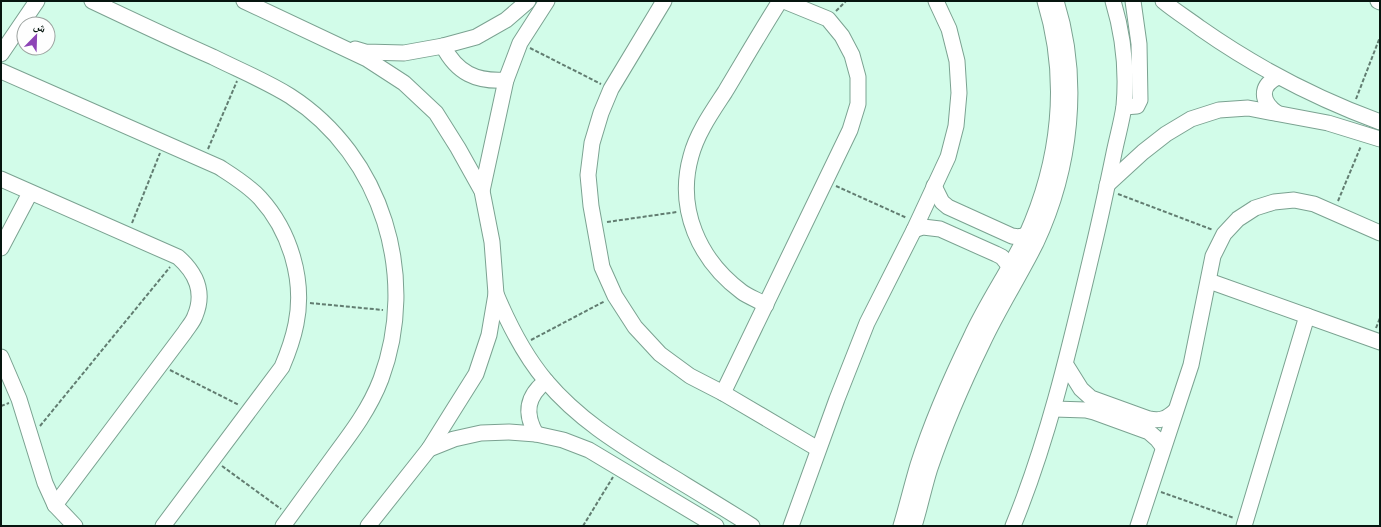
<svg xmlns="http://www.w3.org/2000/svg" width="1381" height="527" viewBox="0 0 1381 527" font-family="Jost,'Noto Naskh Arabic',sans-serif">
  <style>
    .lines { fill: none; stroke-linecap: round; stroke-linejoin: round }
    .minor-casing { stroke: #7ba291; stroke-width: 17 }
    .path { stroke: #627d71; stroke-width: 2; stroke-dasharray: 4 2; stroke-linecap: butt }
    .minor { stroke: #fff; stroke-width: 15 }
  </style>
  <rect width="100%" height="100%" fill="#d2fce9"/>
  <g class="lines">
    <g class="minor-casing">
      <g id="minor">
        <path d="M92,1C132,20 172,39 213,57C239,70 266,81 290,96C383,156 419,277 381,379C370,408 352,432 334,456C317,479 300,503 283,526"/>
        <polyline points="244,1 367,59 404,83 436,113 458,148 482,191 492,242 496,294 489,335 476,374 454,409 429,449 368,526"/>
        <polyline points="664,1 611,89 601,113 592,143 588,175 591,206 602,267 615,296 635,327 660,354 690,376 723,393 818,449"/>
        <path d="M1163,1C1175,11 1188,19 1200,28C1257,68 1315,98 1380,122"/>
        <polyline points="1378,1 1380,2"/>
        <path d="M443,46C457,73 476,82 506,80"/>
        <polyline points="355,49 365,52 404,53 443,46 476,37 506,20 528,1"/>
        <polyline points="1,54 37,1"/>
        <path d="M1,71L219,167C233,176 248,185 260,198C290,231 305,280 296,324C293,339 288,353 282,367L163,526"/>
        <polyline points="1124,107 1137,106 1140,100 1139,44 1133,1"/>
        <path d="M1277,113C1261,102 1259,86 1278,77"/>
        <path d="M1,179L178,257C196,273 205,292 195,316C193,322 188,327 185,332L55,505"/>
        <polyline points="1107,185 1143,152 1166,134 1191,119 1219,110 1248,108 1328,123 1380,139"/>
        <polyline points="934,186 942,202 948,207 1012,236 1019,237 1026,235"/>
        <polyline points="482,191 506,80 520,43 547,1"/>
        <polyline points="914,230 923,227 940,229 996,254 1002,257 1010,267"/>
        <polyline points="1,248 30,193"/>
        <polyline points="1209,281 1380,342"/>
        <path d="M496,294C509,325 524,355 546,381C579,420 619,444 661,470C692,489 722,507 752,526"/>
        <path d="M766,305C758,300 749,297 742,292C699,260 676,209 691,156C697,133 712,112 725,92C743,62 761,31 780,1"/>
        <polyline points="1,357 19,399 45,483 55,505 75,526"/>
        <path d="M1066,365L1081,389L1091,398L1149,419C1161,421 1166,419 1175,411"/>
        <polyline points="723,393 850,130 858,104 858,77 852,55 842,36 828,19 784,1"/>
        <polyline points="1054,409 1086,410 1094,412 1149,432 1157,439 1163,447"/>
        <path d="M536,434C524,413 527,396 546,381"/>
        <polyline points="429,449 454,439 481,433 509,432 536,434 563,440 589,450 716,526"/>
        <polyline points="791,526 837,399 867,323 914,230 948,157 956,126 959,93 957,61 949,29 936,1"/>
        <path d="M901,526C907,506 912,485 918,465C932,421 951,378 971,337C987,302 1009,271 1026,236C1060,161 1069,80 1045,1"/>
        <path d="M914,526C920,507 924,487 930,468C945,424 963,383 983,342C999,308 1019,277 1036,243C1071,168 1081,80 1056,1"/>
        <path d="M1013,526C1049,438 1070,346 1092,253C1100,220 1107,187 1114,153C1117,138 1122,121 1124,106C1127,72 1123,34 1113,1"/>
        <polyline points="1138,526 1191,365 1213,256 1224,234 1238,219 1255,208 1274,202 1294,200 1314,204 1380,233"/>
        <polyline points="1244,526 1307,316"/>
      </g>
    </g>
    <g class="path">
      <polyline points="836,11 846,1"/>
      <polyline points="530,48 601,84"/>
      <polyline points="1356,99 1380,37"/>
      <polyline points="208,149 237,81"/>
      <polyline points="836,186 907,218"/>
      <polyline points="1118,194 1213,230"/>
      <polyline points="1338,201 1361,146"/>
      <polyline points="607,222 677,212"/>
      <polyline points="132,223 160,153"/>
      <polyline points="310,303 383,310"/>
      <polyline points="1376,328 1380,318"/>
      <polyline points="531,340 605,301"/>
      <polyline points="170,370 239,405"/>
      <polyline points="1,406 9,403"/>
      <polyline points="40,426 170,267"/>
      <polyline points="222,466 281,509"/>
      <polyline points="1161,492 1234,518"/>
      <polyline points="583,526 613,477"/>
    </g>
    <use href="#minor" class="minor"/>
  </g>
  <rect width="1381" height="527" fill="none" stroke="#06150f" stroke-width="4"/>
  <g transform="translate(36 36) rotate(23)"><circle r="19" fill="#fefefe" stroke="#9ba19e"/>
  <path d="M0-3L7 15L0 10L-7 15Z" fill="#8d44b6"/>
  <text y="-6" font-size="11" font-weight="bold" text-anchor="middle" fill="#06150f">ش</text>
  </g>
</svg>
